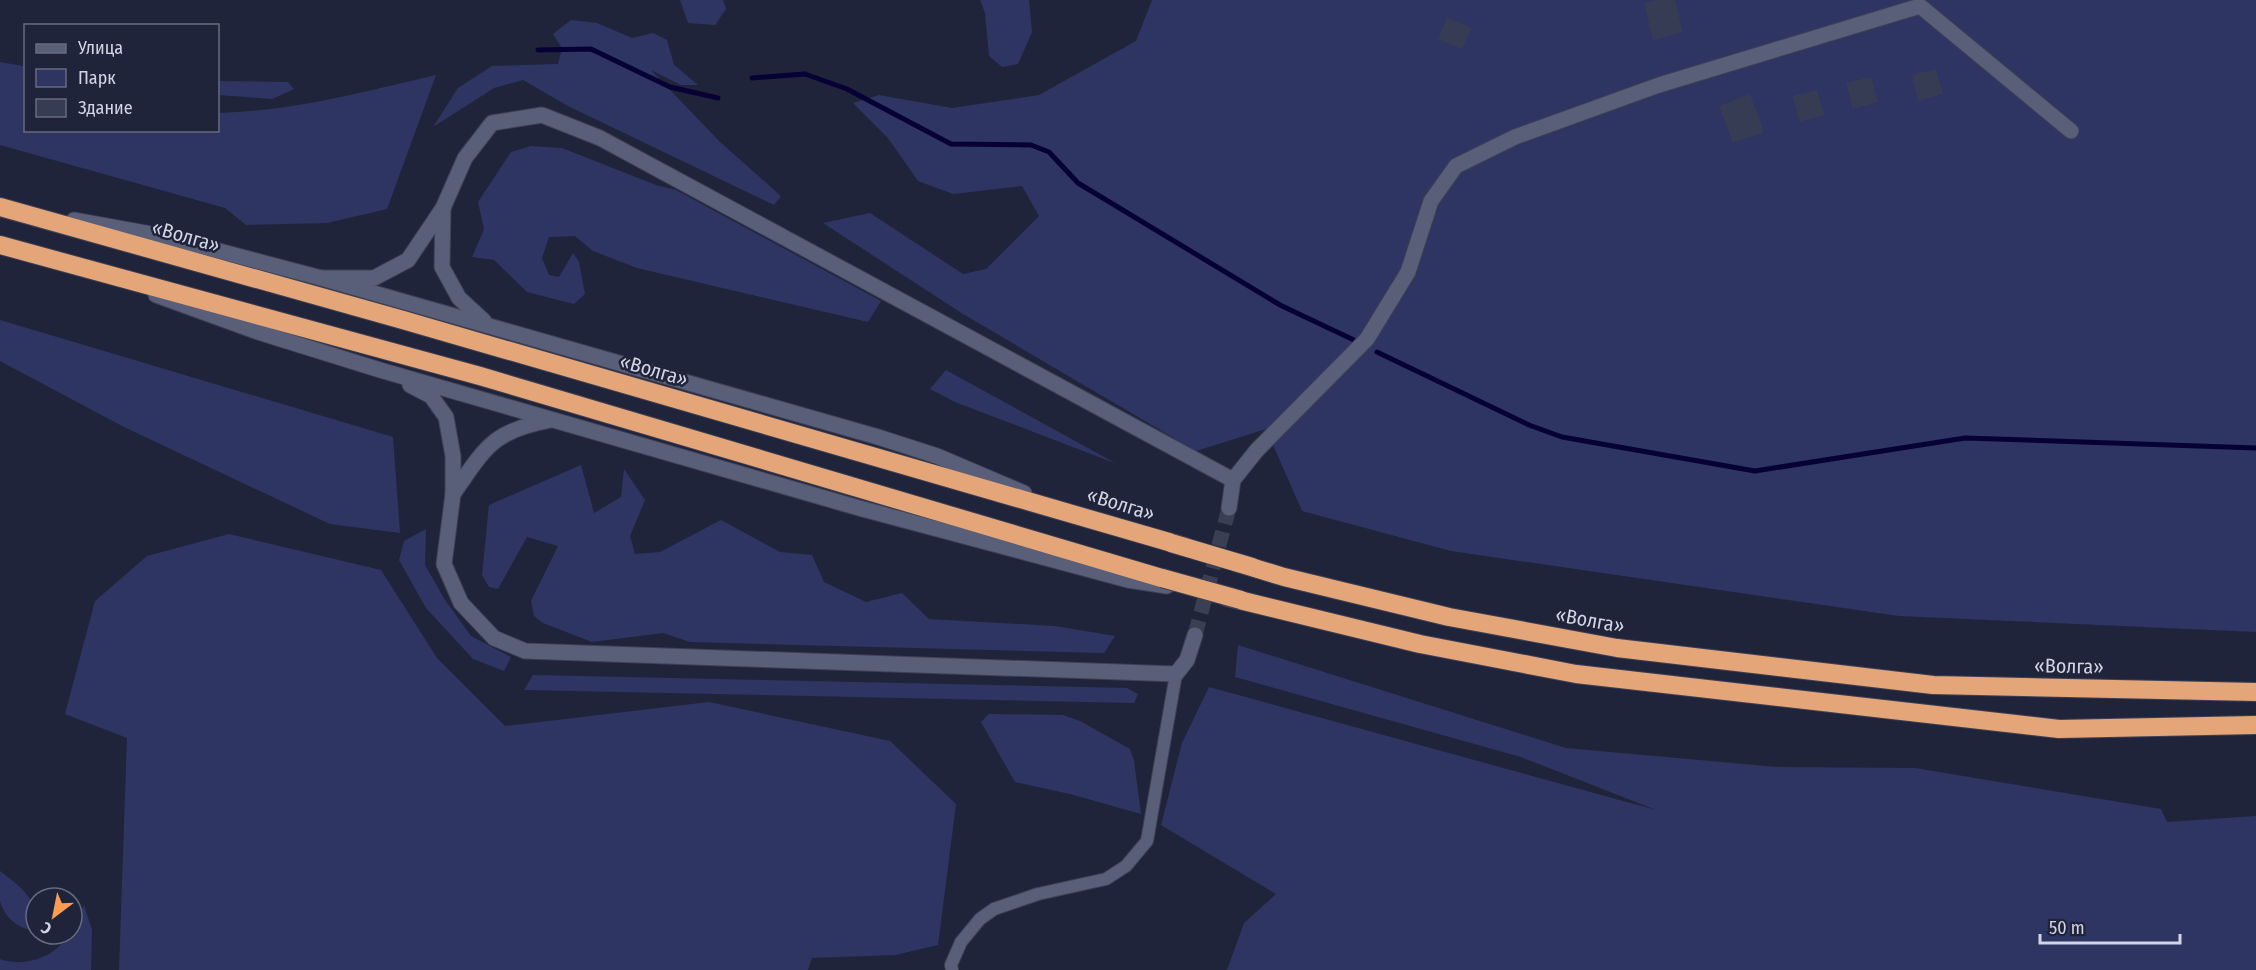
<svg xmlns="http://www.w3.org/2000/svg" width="2256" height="970" viewBox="0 0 2256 970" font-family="'Fira Sans Condensed',sans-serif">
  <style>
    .green { fill: #2e3562 }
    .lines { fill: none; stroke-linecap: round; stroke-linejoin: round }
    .stream { stroke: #070034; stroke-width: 5 }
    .building { fill: #373c55 }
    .street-tunnel { stroke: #3b3f54; stroke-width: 15; stroke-dasharray: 15 8; stroke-linecap: butt }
    .lane-casing { stroke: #3e4054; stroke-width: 14 }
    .street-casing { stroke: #3e4054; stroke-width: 17 }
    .highway-casing { stroke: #3e4054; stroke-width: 20 }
    .lane { stroke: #595f79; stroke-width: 12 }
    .street { stroke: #595f79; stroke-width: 15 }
    .highway { stroke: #e4a578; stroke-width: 18 }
    .highway-bridge-casing { stroke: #3e4054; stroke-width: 20; stroke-linecap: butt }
    .highway-bridge { stroke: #e4a578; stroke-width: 18 }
    .labels { text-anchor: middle; stroke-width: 5; stroke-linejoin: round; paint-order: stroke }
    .street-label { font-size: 20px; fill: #d1d5e4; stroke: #20243b }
  </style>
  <rect width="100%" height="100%" fill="#20243b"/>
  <g class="green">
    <polygon points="680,0 723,0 726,9 715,25 688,23"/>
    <polygon points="980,0 1029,0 1032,32 1018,64 1002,67 989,56 985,13"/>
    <polygon points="1152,0 2256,0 2256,632 1899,616 1451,551 1302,511 1266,429 1196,451 963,314 823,223 870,213 963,274 986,269 1039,216 1022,186 953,194 918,181 888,138 853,103 879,95 952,108 1039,95 1136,41"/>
    <polygon points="571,20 597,23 632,38 653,33 667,40 674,65 698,85 681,85 651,70 720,142 781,196 774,205 568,106 523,80 494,88 433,127 458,88 492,66 558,64 562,48 553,34"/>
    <path d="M0,62L23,66L26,130H218V113C293,111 363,92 436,75L387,209L327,223L246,225L225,208L0,145Z"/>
    <polygon points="218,81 288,82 294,89 272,99 218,95"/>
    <polygon points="531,146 562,148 656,185 676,190 881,301 868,322 637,268 593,251 575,236 549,237 542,258 549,275 559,277 573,253 579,262 585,294 574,304 527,292 494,260 472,257 484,229 478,202 511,152"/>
    <polygon points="0,320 393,437 400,533 330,524 124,427 0,361"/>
    <polygon points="946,370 1117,464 955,402 930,389"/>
    <polygon points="581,465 594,513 621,497 624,469 645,500 630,536 635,554 660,552 721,520 780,552 812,555 824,582 866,602 902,593 929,619 1055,626 1115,636 1104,653 690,642 663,633 592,642 543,623 534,616 531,601 558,546 527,537 498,589 489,587 482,575 489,505"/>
    <polygon points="426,529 425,565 445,600 471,636 511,657 504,671 473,659 426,608 399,560 404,541"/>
    <polygon points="229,534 381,570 437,658 505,726 709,702 890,741 956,804 938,945 895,955 812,958 808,970 119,970 127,738 65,714 95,601 147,556"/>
    <polygon points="1238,645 1566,748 1777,767 1915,768 2161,809 2167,822 2256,816 2256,970 1227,970 1244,923 1276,894 1161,825 1182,743 1209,687 1656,810 1521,757 1235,677"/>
    <polygon points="533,675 1127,688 1138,694 1134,703 524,690"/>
    <polygon points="989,714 1063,715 1080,721 1130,749 1134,761 1141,814 1070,794 1015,782 981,722"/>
    <path d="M0,871C22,888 39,899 35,930C19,930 4,917 0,901C0,892 0,880 0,871Z"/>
    <path d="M84,905L92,930L91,970H0V959C23,968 58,957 68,934H72V924Z"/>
  </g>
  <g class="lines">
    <g class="stream">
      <polyline points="538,50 591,49 670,87 718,98"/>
      <polyline points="752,78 805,74 847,89 951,144 1031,145 1049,152 1078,183 1280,305 1356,341"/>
      <polyline points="1377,352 1529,425 1562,437 1755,471 1965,438 2256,448"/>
    </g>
  </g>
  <g class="building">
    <polygon points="1656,0 1675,0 1683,32 1653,40 1644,3"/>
    <polygon points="1447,18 1472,28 1462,49 1438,39"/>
    <polygon points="1936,69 1943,94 1918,101 1912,75"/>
    <polygon points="1871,77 1878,102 1853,109 1846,83"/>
    <polygon points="1817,90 1824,115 1799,122 1793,96"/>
    <polygon points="1750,94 1764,132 1733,143 1719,106"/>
  </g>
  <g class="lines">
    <polyline class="street-tunnel" points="1195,635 1229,508"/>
    <g class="lane-casing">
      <polyline id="lane" points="952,970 951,965 961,942 980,919 994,909 1038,894 1106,879 1126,866 1147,841 1176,674"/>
    </g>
    <g class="street-casing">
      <g id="street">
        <polyline points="443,208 442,267 459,298 484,321"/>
        <polyline points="74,220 162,236 321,278 878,437 937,456 1024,493"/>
        <polyline points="321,278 374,278 408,260 443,208 465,158 492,123 542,115 600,138 1233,480 1229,508"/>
        <polyline points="156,295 258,332 380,370 859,508 1128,580 1167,586"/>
        <polyline points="410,385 431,396 446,417 453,456 453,494 444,564 461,603 494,638 525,651 1176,674 1187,660 1195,635"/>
        <polyline points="1233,480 1257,450 1367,339 1408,272 1431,201 1456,166 1515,137 1659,85 1920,6 2071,131"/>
        <path d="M453,494C486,447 492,431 551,420"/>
      </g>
    </g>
    <g class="highway-casing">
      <g id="highway">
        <polyline points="0,207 403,320 1186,547"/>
        <polyline points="0,245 480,376 1175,582"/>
        <polyline points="1238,563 1284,577 1449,617 1617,648 1933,685 2256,692"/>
        <polyline points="1227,597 1420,644 1576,674 2059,729 2256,725"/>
      </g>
    </g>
    <use href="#lane" class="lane"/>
    <use href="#street" class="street"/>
    <use href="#highway" class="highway"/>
    <g class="highway-bridge-casing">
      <g id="highway-bridge">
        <polyline points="1171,543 1252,567"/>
        <polyline points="1162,578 1241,600"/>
      </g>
    </g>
    <use href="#highway-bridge" class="highway-bridge"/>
  </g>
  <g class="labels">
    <g class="street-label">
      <text transform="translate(186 236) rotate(16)" y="7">«Волга»</text>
      <text transform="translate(654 370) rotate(16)" y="7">«Волга»</text>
      <text transform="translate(1121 504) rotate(17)" y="7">«Волга»</text>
      <text transform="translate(1590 620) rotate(10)" y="7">«Волга»</text>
      <text transform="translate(2069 666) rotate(1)" y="7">«Волга»</text>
    </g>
  </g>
  <rect x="24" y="24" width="195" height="108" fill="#20243b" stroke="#676b7f" stroke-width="1.5"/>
  <rect x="36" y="44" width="30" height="9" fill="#595f79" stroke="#676b7f" stroke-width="1.5"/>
  <text x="78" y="54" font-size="18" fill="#d1d5e4">Улица</text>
  <rect x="36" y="69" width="30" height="18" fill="#2e3562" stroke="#676b7f" stroke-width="1.5"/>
  <text x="78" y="84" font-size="18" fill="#d1d5e4">Парк</text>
  <rect x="36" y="99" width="30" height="18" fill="#373c55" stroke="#676b7f" stroke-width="1.5"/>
  <text x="78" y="114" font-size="18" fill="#d1d5e4">Здание</text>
  <g transform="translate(54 916) rotate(212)"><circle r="28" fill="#20243b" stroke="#676b7f" stroke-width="1.5"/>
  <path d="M0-4.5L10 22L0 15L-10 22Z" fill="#fc9d53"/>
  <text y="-9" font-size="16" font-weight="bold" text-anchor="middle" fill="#d1d5e4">С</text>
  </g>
  <path d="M2040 934v9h140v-9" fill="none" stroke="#d1d5e4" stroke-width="3"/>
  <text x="2049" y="934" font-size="18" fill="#d1d5e4" stroke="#20243b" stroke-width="4.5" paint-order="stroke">50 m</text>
</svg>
